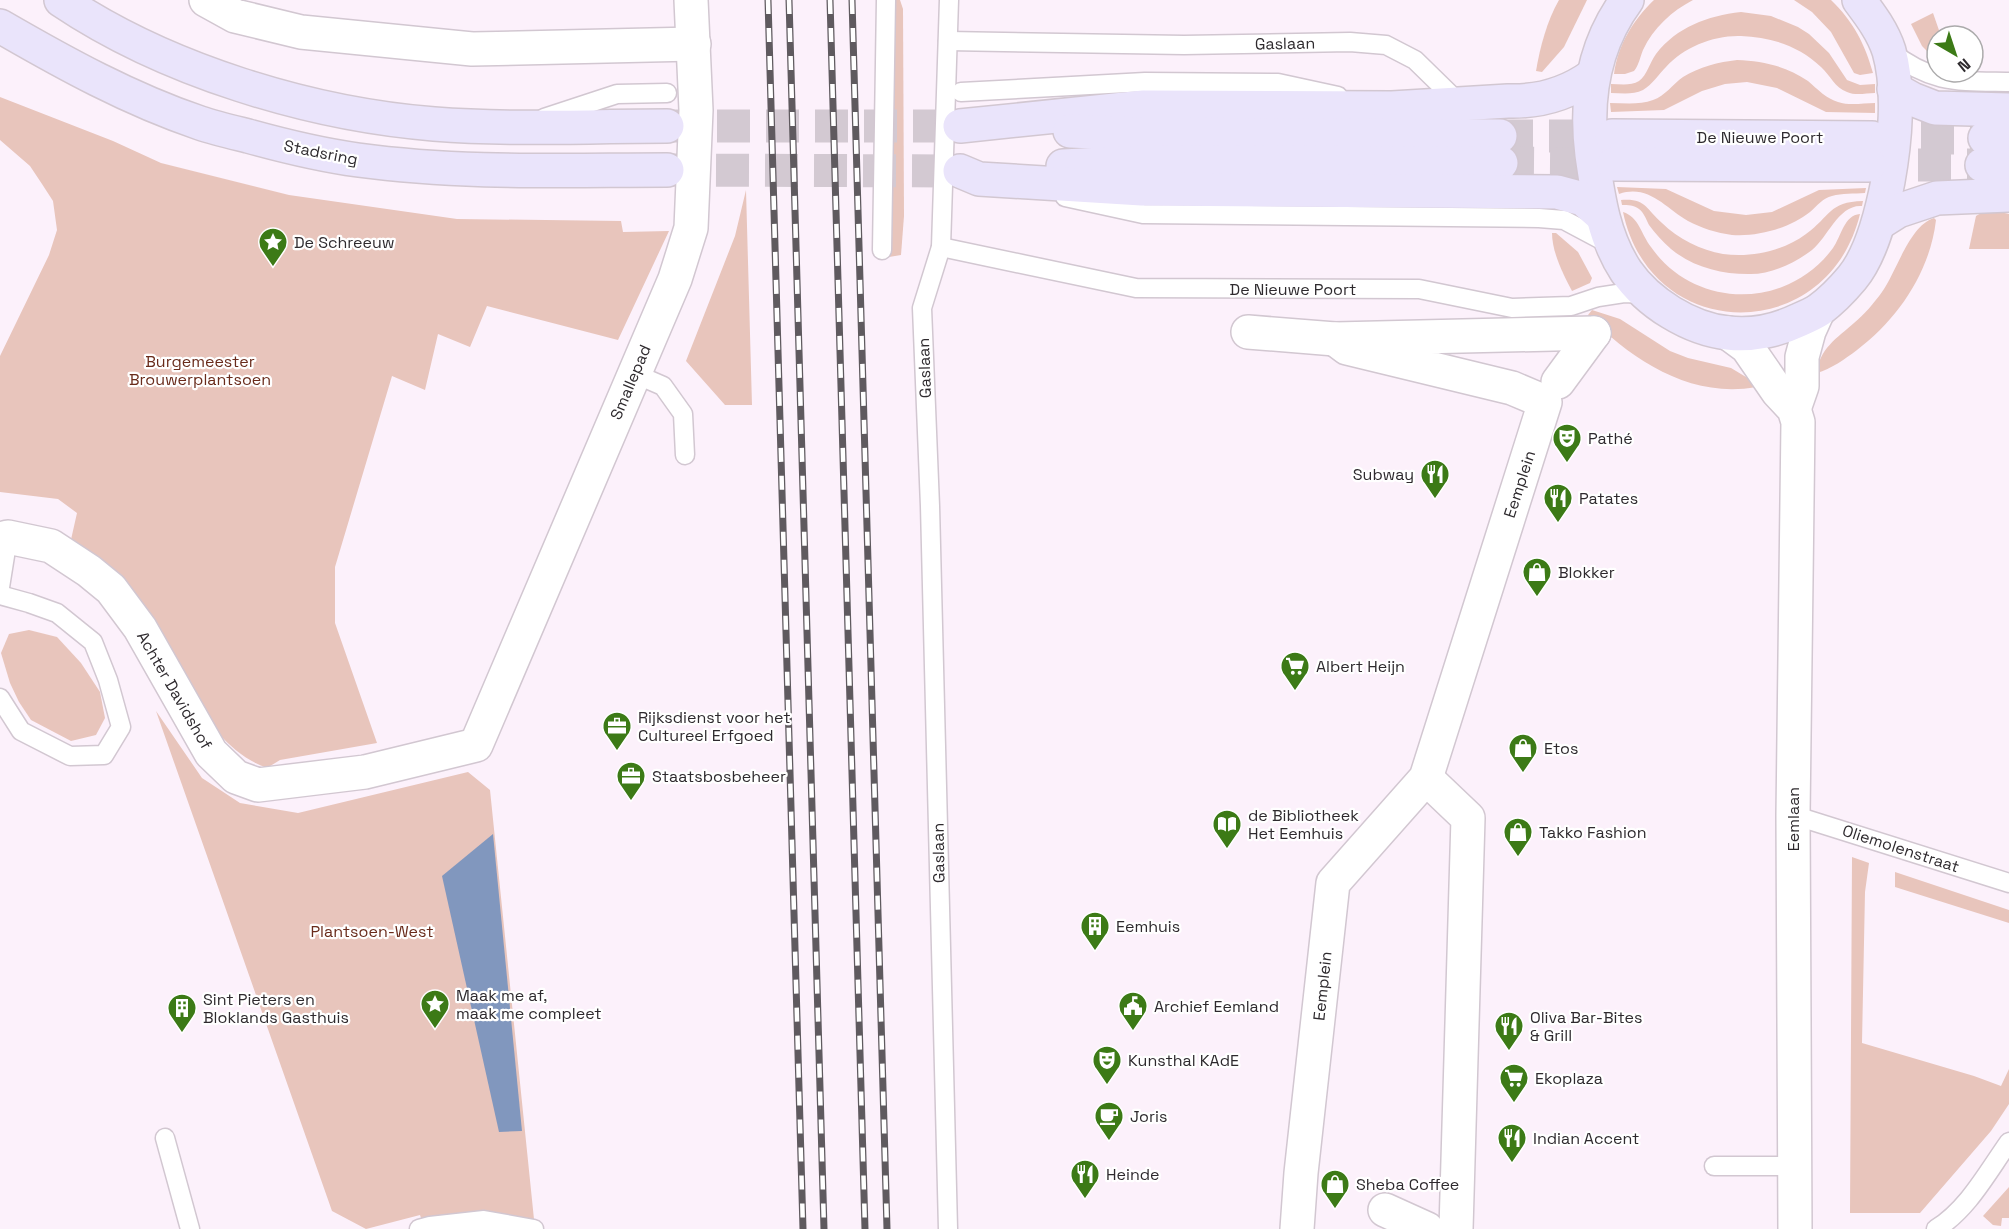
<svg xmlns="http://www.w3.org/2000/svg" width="2009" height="1229" viewBox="0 0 2009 1229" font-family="'Space Grotesk',sans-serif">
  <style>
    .green { fill: #e8c5bc }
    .water { fill: #8197be }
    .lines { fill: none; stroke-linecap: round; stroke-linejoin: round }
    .secondary-tunnel { stroke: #d3c9d2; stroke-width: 33; stroke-dasharray: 33 16; stroke-linecap: butt }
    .lane-casing { stroke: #d2c7d1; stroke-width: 21 }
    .street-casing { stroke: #d2c7d1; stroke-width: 36 }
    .secondary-casing { stroke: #d2c7d1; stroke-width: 36 }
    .lane { stroke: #fff; stroke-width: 18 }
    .street { stroke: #fff; stroke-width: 33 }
    .secondary { stroke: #eae4fb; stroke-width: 33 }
    .rail-casing { stroke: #5f5a5f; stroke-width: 7 }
    .rail { stroke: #fff; stroke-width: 4.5; stroke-dasharray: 14; stroke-linecap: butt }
    .labels { text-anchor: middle; stroke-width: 4.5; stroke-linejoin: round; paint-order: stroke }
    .street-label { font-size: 16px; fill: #2e2a2e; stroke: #fff }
    .poi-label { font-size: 16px; fill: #2e2a2e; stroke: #fff; text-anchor: start }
    .park-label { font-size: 16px; fill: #692b1b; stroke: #fff }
  </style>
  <rect width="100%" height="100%" fill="#fcf1fb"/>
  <g class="green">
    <polygon points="894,0 900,0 903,9 904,216 901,255 883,258"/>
    <path d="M1559,0H1587L1564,47L1542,72L1536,71C1540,47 1547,21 1559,0Z"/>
    <path d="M1654,0H1693C1672,11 1653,28 1643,50C1640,57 1639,65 1634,71L1625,74H1614C1618,45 1633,20 1654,0Z"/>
    <path d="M1794,0H1831C1853,21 1865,44 1873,73L1860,75L1854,73L1831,32L1812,12Z"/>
    <path d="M1741,12L1771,16L1798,27L1809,34L1829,53L1847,80L1860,85L1875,84V93C1866,93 1856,96 1847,92C1835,88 1830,75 1821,67C1799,46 1771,37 1741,36C1714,35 1684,47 1666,67C1659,74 1652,85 1643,90C1633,95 1621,93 1611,93V84C1620,84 1631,86 1639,81C1647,75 1650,62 1656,54C1677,27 1707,16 1741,12Z"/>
    <polygon points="1933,13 1941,36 1937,36 1937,61 1922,46 1911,24"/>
    <path d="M1737,60C1763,61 1786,66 1808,81C1817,89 1827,99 1838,102C1850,106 1863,103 1875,103V113L1826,112L1777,88L1747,82L1725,84L1702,91L1664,110L1611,112L1610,103C1624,103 1640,105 1653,100C1665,96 1673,84 1683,77C1699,67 1719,62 1737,60Z"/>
    <path d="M0,97L113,141L161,163L289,195L457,219L621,221L623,232L669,231L618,340L487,306L470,347L438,334L425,390L392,376L335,567V623L377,743L280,760L267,768C246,760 233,749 218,733L70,544L77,513L58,499L0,492V356L49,255L57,230L53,201L42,184L30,166L0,140Z"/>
    <path d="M1617,187L1666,189L1714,211L1746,215L1772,212L1819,190L1866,188L1865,193C1854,194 1842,193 1832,196C1823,198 1817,206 1810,212C1790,228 1758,237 1732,235C1717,233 1701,228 1688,221C1665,208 1649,184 1619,194Z"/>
    <polygon points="746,190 752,405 725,405 686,361 735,236"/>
    <path d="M1621,200C1646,198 1646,209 1662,223C1678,239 1701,250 1723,254C1751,258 1783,251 1806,234C1831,216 1828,202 1863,201L1862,206C1839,204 1828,237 1812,250C1795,263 1770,275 1748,274C1720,274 1693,267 1671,249C1663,242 1655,233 1649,225C1646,219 1644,213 1639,209C1634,205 1628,205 1622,205Z"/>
    <polygon points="1988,209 2009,214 2009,249 1969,249 1976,216"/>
    <path d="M1623,212C1639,217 1641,234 1651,247C1680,289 1734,305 1782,287C1802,279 1820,266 1833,248C1841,237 1844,215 1860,214C1828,346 1651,345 1623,212Z"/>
    <path d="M1934,218L1936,220C1930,272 1898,319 1857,350C1845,359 1831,369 1817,373C1819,349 1837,338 1854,323C1864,315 1874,303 1882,292C1897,271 1909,226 1934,218Z"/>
    <path d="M1552,233H1556L1578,252L1592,278L1590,283L1572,291C1563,274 1552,252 1552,233Z"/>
    <path d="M1592,310L1620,319L1670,351L1688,358L1731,368L1756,383V387C1691,399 1631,360 1588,315Z"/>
    <polygon points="29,630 57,637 81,663 100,692 105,718 96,735 71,741 31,720 19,702 10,683 1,653 9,634"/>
    <polygon points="156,711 202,778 240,803 298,813 468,772 490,790 535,1229 425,1229 420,1215 366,1229 332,1211"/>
    <polygon points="1852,857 1869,863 1865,892 1862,1043 1974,1076 2001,1086 2009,1069 2009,1104 1991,1131 1920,1213 1850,1213"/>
    <polygon points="1895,872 2009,910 2009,923 1895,887"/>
    <polygon points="2009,1187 2009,1218 2002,1218 2001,1226 1993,1225 1983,1216"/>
  </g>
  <polygon class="water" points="493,834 522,1131 499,1132 442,876"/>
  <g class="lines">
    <g class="secondary-tunnel">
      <polyline points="668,126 960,126"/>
      <polyline points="1500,136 1612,136"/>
      <polyline points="1872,138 1985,138"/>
      <polyline points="1501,163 1614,164"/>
      <polyline points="1869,165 1982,165"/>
      <polyline points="667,170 960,171"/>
    </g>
    <g class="lane-casing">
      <g id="lane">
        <polyline points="948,41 1184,45 1350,42 1386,45 1415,60 1459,103"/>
        <path d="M1890,51C1932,84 1958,81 2009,82"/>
        <polyline points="961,92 1145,82 1278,83 1338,96"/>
        <polyline points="544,118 617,94 667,93"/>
        <polyline points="1065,197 1143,214 1539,218 1564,220 1611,245"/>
        <polyline points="941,247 1136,288 1419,289 1512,308 1571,306 1598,297 1624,293 1645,294"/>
        <polyline points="882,250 886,0"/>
        <polyline points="633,373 663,386 683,414 685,455"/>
        <polyline points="0,587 8,537"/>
        <polyline points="0,595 29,603 57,613 93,642 108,680 121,727 104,755 70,756 21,731 0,698"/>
        <polyline points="1793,815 2009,883"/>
        <polyline points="165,1138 190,1229"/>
        <polyline points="1714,1166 1794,1166"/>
        <polyline points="419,1229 430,1226 484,1220 534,1229"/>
        <polyline points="948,1229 930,506 922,308 941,247 949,0"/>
        <path d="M1936,1229C1968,1209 1987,1173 2009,1142"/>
      </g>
    </g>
    <g class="street-casing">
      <g id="street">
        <polyline points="206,0 235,16 301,32 472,49 694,44"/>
        <polyline points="1248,332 1335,339"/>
        <polyline points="1728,333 1747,347 1778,392 1794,409 1798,422 1793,815 1795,1229"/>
        <polyline points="1558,382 1594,333"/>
        <polyline points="1794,409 1802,386 1802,357 1809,331 1818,311"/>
        <polyline points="0,539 8,537 51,546 89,571 111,589 140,628 211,753 236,777 258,785 365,772 476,745 675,279 691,228 696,110 691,0"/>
        <polyline points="1426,778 1468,818 1456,1229"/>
        <polyline points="1385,1210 1427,1229"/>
        <polyline points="1297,1229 1301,1173 1333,883 1426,778 1545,402 1512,388 1347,348 1335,339 1594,333"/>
      </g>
    </g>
    <g class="secondary-casing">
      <g id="secondary">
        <path d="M61,0C165,70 309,114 434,124C511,130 589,126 667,126"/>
        <path d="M1627,0C1593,46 1585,99 1592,155C1598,196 1603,236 1626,271C1648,303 1690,329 1728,333C1752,336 1778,330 1799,320C1806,317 1813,314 1819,310C1831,301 1842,290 1852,278C1872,254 1882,212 1888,181C1895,143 1900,89 1889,51C1883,32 1871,16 1859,0"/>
        <path d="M0,26C64,63 129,99 200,123C215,128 232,132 248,136C284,146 321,155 358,160C461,174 564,170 667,170"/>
        <polyline points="1894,89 1912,99 1935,108 2009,110"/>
        <path d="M960,126L1144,107L1392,108L1508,101C1540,102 1567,94 1592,76"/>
        <polyline points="1070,131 1143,134 1500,136"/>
        <polyline points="1612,136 1872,138"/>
        <polyline points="1985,138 2009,138"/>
        <polyline points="1614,164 1869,165"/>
        <polyline points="1982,165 2009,165"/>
        <polyline points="1063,166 1142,162 1501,163"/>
        <polyline points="960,171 979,179 1142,189 1557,192 1583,199 1601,215"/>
        <polyline points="1879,223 1898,211 1937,198 2009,195"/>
      </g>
    </g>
    <use href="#lane" class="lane"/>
    <use href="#street" class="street"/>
    <use href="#secondary" class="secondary"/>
    <g class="rail-casing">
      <g id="rail">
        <polyline points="768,0 803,1229"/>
        <polyline points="789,0 824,1229"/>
        <polyline points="830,0 865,1229"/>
        <polyline points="852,0 887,1229"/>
      </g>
    </g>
    <use href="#rail" class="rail"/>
  </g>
  <defs>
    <g id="sight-pin" transform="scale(1.5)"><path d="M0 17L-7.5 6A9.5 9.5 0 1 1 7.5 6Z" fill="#3c7a16" stroke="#fff"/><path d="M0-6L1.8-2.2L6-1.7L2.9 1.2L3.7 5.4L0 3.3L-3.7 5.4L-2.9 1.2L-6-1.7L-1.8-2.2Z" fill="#fff"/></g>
    <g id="theatre-pin" transform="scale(1.5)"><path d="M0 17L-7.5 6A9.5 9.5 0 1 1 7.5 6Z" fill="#3c7a16" stroke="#fff"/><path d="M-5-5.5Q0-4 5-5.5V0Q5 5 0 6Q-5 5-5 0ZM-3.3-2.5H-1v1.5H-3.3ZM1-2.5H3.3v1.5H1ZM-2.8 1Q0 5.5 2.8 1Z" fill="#fff"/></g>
    <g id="restaurant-pin" transform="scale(1.5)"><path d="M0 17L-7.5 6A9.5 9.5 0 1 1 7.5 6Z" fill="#3c7a16" stroke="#fff"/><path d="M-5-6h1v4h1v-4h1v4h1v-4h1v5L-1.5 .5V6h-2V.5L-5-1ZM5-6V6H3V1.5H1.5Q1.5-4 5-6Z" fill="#fff"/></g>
    <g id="shop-pin" transform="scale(1.5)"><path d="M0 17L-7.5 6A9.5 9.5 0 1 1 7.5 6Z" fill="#3c7a16" stroke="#fff"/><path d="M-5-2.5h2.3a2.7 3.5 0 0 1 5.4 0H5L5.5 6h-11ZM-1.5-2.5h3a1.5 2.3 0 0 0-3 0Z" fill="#fff"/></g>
    <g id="supermarket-pin" transform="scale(1.5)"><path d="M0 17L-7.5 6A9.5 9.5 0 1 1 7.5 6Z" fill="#3c7a16" stroke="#fff"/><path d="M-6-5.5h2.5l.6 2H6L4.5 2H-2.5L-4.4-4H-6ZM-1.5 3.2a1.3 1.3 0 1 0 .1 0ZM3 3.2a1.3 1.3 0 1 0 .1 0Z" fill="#fff"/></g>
    <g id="office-pin" transform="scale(1.5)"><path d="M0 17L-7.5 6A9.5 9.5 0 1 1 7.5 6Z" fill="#3c7a16" stroke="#fff"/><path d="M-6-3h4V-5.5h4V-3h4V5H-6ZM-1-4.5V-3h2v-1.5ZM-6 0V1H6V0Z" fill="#fff"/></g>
    <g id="library-pin" transform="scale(1.5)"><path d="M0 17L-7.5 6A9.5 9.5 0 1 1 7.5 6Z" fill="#3c7a16" stroke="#fff"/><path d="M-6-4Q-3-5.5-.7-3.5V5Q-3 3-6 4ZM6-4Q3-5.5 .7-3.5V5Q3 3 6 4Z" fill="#fff"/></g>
    <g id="building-pin" transform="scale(1.5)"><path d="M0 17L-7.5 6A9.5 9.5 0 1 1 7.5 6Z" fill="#3c7a16" stroke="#fff"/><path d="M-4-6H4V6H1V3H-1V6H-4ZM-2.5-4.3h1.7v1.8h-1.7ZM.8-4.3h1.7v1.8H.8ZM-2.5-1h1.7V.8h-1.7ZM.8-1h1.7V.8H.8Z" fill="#fff"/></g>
    <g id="civic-pin" transform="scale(1.5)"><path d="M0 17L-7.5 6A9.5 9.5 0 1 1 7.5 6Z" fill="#3c7a16" stroke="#fff"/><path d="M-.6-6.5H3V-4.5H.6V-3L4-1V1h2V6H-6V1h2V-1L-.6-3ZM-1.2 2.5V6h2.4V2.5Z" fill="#fff"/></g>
    <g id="cafe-pin" transform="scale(1.5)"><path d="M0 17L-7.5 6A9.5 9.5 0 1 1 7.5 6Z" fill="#3c7a16" stroke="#fff"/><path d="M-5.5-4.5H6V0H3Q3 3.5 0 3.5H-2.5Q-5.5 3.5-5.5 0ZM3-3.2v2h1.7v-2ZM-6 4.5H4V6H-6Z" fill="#fff"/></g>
  </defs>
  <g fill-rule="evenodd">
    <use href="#sight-pin" x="273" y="242"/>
    <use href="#theatre-pin" x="1567" y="438"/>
    <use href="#restaurant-pin" x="1435" y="474"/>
    <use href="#restaurant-pin" x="1558" y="498"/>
    <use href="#shop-pin" x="1537" y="572"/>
    <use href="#supermarket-pin" x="1295" y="666"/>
    <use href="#office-pin" x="617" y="726"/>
    <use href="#shop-pin" x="1523" y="748"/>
    <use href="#office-pin" x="631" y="776"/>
    <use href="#library-pin" x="1227" y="824"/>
    <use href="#shop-pin" x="1518" y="832"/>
    <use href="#building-pin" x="1095" y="926"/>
    <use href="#sight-pin" x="435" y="1004"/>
    <use href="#civic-pin" x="1133" y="1006"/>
    <use href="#building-pin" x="182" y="1008"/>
    <use href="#restaurant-pin" x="1509" y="1026"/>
    <use href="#theatre-pin" x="1107" y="1060"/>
    <use href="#supermarket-pin" x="1514" y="1078"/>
    <use href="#cafe-pin" x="1109" y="1116"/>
    <use href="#restaurant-pin" x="1512" y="1138"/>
    <use href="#restaurant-pin" x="1085" y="1174"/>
    <use href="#shop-pin" x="1335" y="1184"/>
  </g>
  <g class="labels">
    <g class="street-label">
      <text transform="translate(1285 43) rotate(-1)" y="6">Gaslaan</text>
      <text x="1760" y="143">De Nieuwe Poort</text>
      <text transform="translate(321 152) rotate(11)" y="6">Stadsring</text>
      <text x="1293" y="295">De Nieuwe Poort</text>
      <text transform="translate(924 368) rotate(-92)" y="6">Gaslaan</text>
      <text transform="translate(630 382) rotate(-67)" y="6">Smallepad</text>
      <text transform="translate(1519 484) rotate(-72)" y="6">Eemplein</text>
      <text transform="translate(175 690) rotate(60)" y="6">Achter Davidshof</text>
      <text transform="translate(1793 819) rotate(-90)" y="6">Eemlaan</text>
      <text transform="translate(1901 848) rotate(18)" y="6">Oliemolenstraat</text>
      <text transform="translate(938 853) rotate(-91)" y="6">Gaslaan</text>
      <text transform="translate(1322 986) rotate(-84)" y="6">Eemplein</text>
    </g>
    <g class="poi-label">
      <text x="294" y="248">De Schreeuw</text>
      <text x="1588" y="444">Pathé</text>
      <text x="1414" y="480" text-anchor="end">Subway</text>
      <text x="1579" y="504">Patates</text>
      <text x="1558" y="578">Blokker</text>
      <text x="1316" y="672">Albert Heijn</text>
      <text x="638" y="723">Rijksdienst voor het<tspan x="638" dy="18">Cultureel Erfgoed</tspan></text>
      <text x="1544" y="754">Etos</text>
      <text x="652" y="782">Staatsbosbeheer</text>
      <text x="1248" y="821">de Bibliotheek<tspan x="1248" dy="18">Het Eemhuis</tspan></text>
      <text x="1539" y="838">Takko Fashion</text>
      <text x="1116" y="932">Eemhuis</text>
      <text x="456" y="1001">Maak me af,<tspan x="456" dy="18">maak me compleet</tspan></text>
      <text x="203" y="1005">Sint Pieters en<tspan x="203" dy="18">Bloklands Gasthuis</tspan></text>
      <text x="1154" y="1012">Archief Eemland</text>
      <text x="1530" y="1023">Oliva Bar-Bites<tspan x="1530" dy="18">&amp; Grill</tspan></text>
      <text x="1128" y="1066">Kunsthal KAdE</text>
      <text x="1535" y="1084">Ekoplaza</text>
      <text x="1130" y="1122">Joris</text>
      <text x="1533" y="1144">Indian Accent</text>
      <text x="1106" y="1180">Heinde</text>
      <text x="1356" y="1190">Sheba Coffee</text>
    </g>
    <g class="park-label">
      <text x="200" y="367">Burgemeester<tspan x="200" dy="18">Brouwerplantsoen</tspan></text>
      <text x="372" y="937">Plantsoen-West</text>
    </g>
  </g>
  <g transform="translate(1955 54) rotate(141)"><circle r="28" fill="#ffffff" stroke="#abaaab" stroke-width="1.5"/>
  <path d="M0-4.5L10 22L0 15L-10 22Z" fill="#3c7a16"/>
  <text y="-9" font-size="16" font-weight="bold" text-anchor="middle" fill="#2e2a2e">N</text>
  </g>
</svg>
